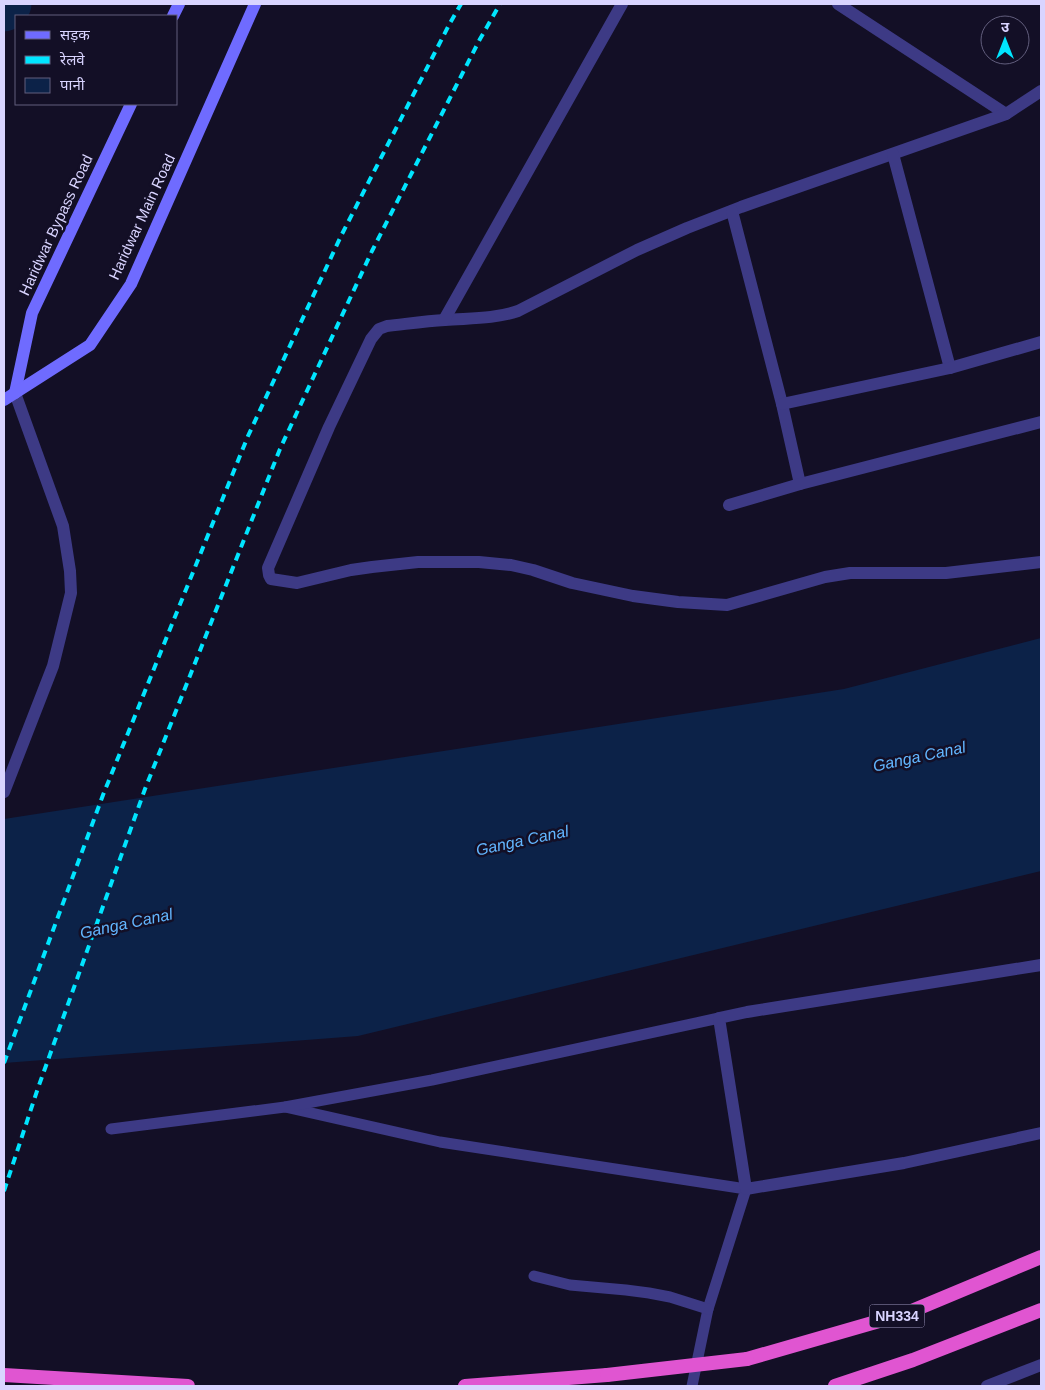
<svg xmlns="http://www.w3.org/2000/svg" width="1045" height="1390" viewBox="0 0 1045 1390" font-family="Helvetica,'Noto Sans Devanagari',sans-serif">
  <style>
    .water { fill: #0c2248 }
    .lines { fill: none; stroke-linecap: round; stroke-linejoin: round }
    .river { stroke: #0c2248; stroke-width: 45 }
    .service { stroke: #3d3a85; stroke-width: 11 }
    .minor { stroke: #3d3a85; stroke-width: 12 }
    .tertiary { stroke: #3d3a85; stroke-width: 12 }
    .secondary { stroke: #6f6bff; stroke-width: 12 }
    .trunk { stroke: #e055d1; stroke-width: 14 }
    .rail { stroke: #00e5ff; stroke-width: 4; stroke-dasharray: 8 6; stroke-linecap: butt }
    .trunk-bridge { stroke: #e055d1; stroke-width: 14 }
    .labels { text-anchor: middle; stroke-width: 5; stroke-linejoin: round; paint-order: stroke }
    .shield { fill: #130f26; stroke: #9e99be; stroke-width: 1 }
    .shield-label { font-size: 14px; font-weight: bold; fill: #d9d4ff }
    .street-label { font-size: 15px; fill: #d9d4ff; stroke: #130f26 }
    .water-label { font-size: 16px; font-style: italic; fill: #62b6ff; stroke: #130f26 }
  </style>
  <rect width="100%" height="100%" fill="#130f26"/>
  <polygon class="water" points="1041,638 1041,871 358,1036 4,1063 4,819 844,689"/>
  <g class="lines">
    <polyline class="river" points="4,9 9,4"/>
    <g class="service">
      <polyline points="285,1107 440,1142 746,1189 708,1309 692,1386"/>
      <polyline points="111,1129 285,1107 432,1080 719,1018"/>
      <polyline points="534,1276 570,1285 626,1290 649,1293 670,1297 708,1309"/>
    </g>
    <g class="minor">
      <polyline points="838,4 1006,114"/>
      <path d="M1041,91L1006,114L741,207L687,228L637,250L518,311C494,319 470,318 445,320C426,321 406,324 387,326L379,329L371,339L329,427L268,568L269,575L271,579L297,583L351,570L372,567L418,562H479L511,565L533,570L572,583L633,596L678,602L727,605L825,577L850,573H946L1041,562"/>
      <polyline points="893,154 950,368"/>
      <polyline points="732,211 782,404 800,484"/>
      <polyline points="444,320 622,4"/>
      <polyline points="782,404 950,368 1041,342"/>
      <polyline points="729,505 800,484 1041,422"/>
      <polyline points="1041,965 747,1012 719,1018 746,1189 904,1163 1041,1133"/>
    </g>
    <g class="tertiary">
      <polyline points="4,792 53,666 71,593 70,571 63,526 15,393"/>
      <polyline points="987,1386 1041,1365"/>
    </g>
    <g class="secondary">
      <polyline points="173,16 179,4"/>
      <polyline points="15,393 32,313 131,104"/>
      <polyline points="4,400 90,345 131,284 255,4"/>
    </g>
    <g class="trunk">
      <polyline points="747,1359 907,1313 1041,1257"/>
      <polyline points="4,1375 188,1386"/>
      <polyline points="465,1386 607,1375"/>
      <polyline points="835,1386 913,1360 1041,1310"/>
    </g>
    <g class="rail">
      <polyline points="4,1063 103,795 248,436 341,236 450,23 461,4"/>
      <polyline points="4,1191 38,1088 145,789 280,449 372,251 480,39 500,4"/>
    </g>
    <polyline class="trunk-bridge" points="607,1375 747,1359"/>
  </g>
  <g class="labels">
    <rect class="shield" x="869.5" y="1304.5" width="55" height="23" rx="4"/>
    <g class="shield-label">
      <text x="897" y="1321">NH334</text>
    </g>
    <g class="street-label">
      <text transform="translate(142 217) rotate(-65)" y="5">Haridwar Main Road</text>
      <text transform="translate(56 225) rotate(-65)" y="5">Haridwar Bypass Road</text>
    </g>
    <g class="water-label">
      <text transform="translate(919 756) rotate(-12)" y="6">Ganga Canal</text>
      <text transform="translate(522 840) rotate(-12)" y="6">Ganga Canal</text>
      <text transform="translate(126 923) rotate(-12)" y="6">Ganga Canal</text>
    </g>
  </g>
  <rect width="1045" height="1390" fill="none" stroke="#d9d4ff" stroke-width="10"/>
  <rect x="15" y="15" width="162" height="90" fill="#130f26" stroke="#625e7d"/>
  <rect x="25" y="31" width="25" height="8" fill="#6f6bff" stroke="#625e7d"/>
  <text x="60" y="40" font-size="15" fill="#d9d4ff">सड़क</text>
  <rect x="25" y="56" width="25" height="8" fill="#00e5ff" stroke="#625e7d"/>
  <text x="60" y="65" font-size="15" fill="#d9d4ff">रेलवे</text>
  <rect x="25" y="78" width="25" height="15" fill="#0c2248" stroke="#625e7d"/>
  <text x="60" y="90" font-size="15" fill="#d9d4ff">पानी</text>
  <g transform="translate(1005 40)"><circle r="24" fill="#130f26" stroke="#625e7d"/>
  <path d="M0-4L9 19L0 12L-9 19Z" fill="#00e5ff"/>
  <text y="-8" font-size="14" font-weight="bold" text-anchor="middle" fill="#d9d4ff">उ</text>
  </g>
</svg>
